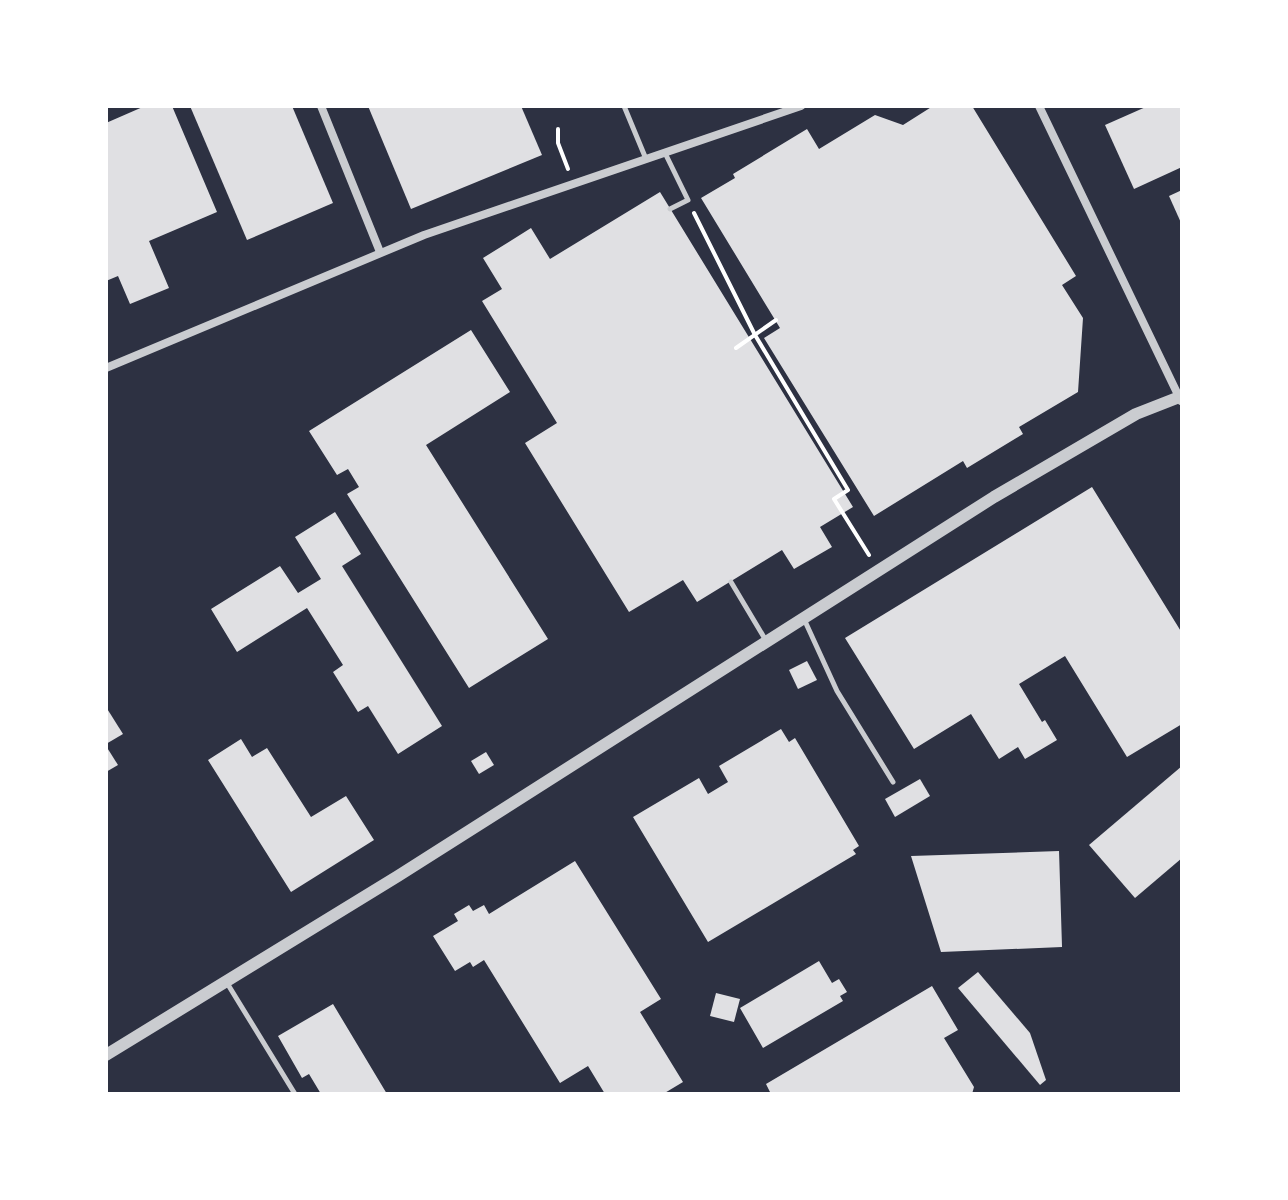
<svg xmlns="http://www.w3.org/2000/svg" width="1288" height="1200" viewBox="0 0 1288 1200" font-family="'Noto Sans',sans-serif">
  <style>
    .building { fill: #e0e0e3 }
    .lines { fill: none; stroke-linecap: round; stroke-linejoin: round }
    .path { stroke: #fff; stroke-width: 4 }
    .service { stroke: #caccd0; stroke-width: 5 }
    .minor { stroke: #caccd0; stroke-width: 8 }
    .tertiary { stroke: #caccd0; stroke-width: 12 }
  </style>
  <rect width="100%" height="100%" fill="#2d3142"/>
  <g class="building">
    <polygon points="145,106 172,106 217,212 149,241 169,288 130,304 118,276 106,281 106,123"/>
    <polygon points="190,106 292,106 333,203 247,240"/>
    <polygon points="368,106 521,106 542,155 411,209"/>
    <polygon points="933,106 972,106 1076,276 1062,285 1083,318 1078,392 1019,427 1023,434 967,468 963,461 874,516 764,338 780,328 701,198 735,178 733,174 807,129 819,149 875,115 903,125"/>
    <polygon points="1148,106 1182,106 1182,167 1134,189 1105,125"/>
    <polygon points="1182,190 1182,225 1169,196"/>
    <polygon points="660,192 853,507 820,527 832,547 794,569 782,550 697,602 683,580 629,612 525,443 557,423 482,301 502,289 483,258 531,228 550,259"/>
    <polygon points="471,330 510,392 426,445 548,639 469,688 347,494 359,487 348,469 337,475 309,431"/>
    <polygon points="1092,487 1182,633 1182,724 1127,757 1065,656 1019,684 1042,722 1045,720 1057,740 1025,759 1018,747 999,759 971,714 914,749 845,638"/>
    <polygon points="335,512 361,554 342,566 442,726 398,754 368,706 358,712 333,672 343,665 307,608 237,652 211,609 280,566 298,593 321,579 295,537"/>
    <polygon points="807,661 817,680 798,689 789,670"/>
    <polygon points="106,707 123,734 106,744"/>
    <polygon points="781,729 789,742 795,738 859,846 853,850 856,854 708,942 633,817 699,778 708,794 728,782 719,766"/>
    <polygon points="241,739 252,757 267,748 311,817 346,796 374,840 291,892 208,760"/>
    <polygon points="106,746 118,765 106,772"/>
    <polygon points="486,752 494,765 479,774 471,761"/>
    <polygon points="1182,766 1182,858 1135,898 1089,845"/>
    <polygon points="920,779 930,796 895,817 885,799"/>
    <polygon points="1059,851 1062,947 941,952 911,856"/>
    <polygon points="575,861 661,999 640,1012 683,1082 663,1094 605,1094 588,1066 560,1083 484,960 473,967 470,962 455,971 433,936 458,921 454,914 469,905 473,911 484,905 489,914"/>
    <polygon points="819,961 832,983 839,979 847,992 840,996 843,1001 763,1048 740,1008"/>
    <polygon points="978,972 1030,1033 1046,1080 1040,1085 958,988"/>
    <polygon points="932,986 958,1030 944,1038 974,1087 972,1094 771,1094 766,1084"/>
    <polygon points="716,993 740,999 734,1022 710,1016"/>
    <polygon points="333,1004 387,1094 321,1094 309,1074 302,1078 278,1036"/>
  </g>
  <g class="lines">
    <g class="path">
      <polyline points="558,129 558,143 568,169"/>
      <polyline points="694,213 755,335 848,490 834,499 869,555"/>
      <polyline points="736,348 776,320"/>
    </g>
    <g class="service">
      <polyline points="624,106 646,159"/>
      <polyline points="665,153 688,200 670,209"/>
      <polyline points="731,582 765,639"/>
      <polyline points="804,619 837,691 893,782"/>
      <polyline points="227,983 295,1094"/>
    </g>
    <g class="minor">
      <polyline points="321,106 380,252"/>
      <polyline points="1039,106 1181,401"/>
      <polyline points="106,368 424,235 801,106"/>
    </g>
    <polyline class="tertiary" points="106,1055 398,876 994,497 1136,414 1182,396"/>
  </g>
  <rect width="1288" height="1200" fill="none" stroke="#ffffff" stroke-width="216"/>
</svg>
